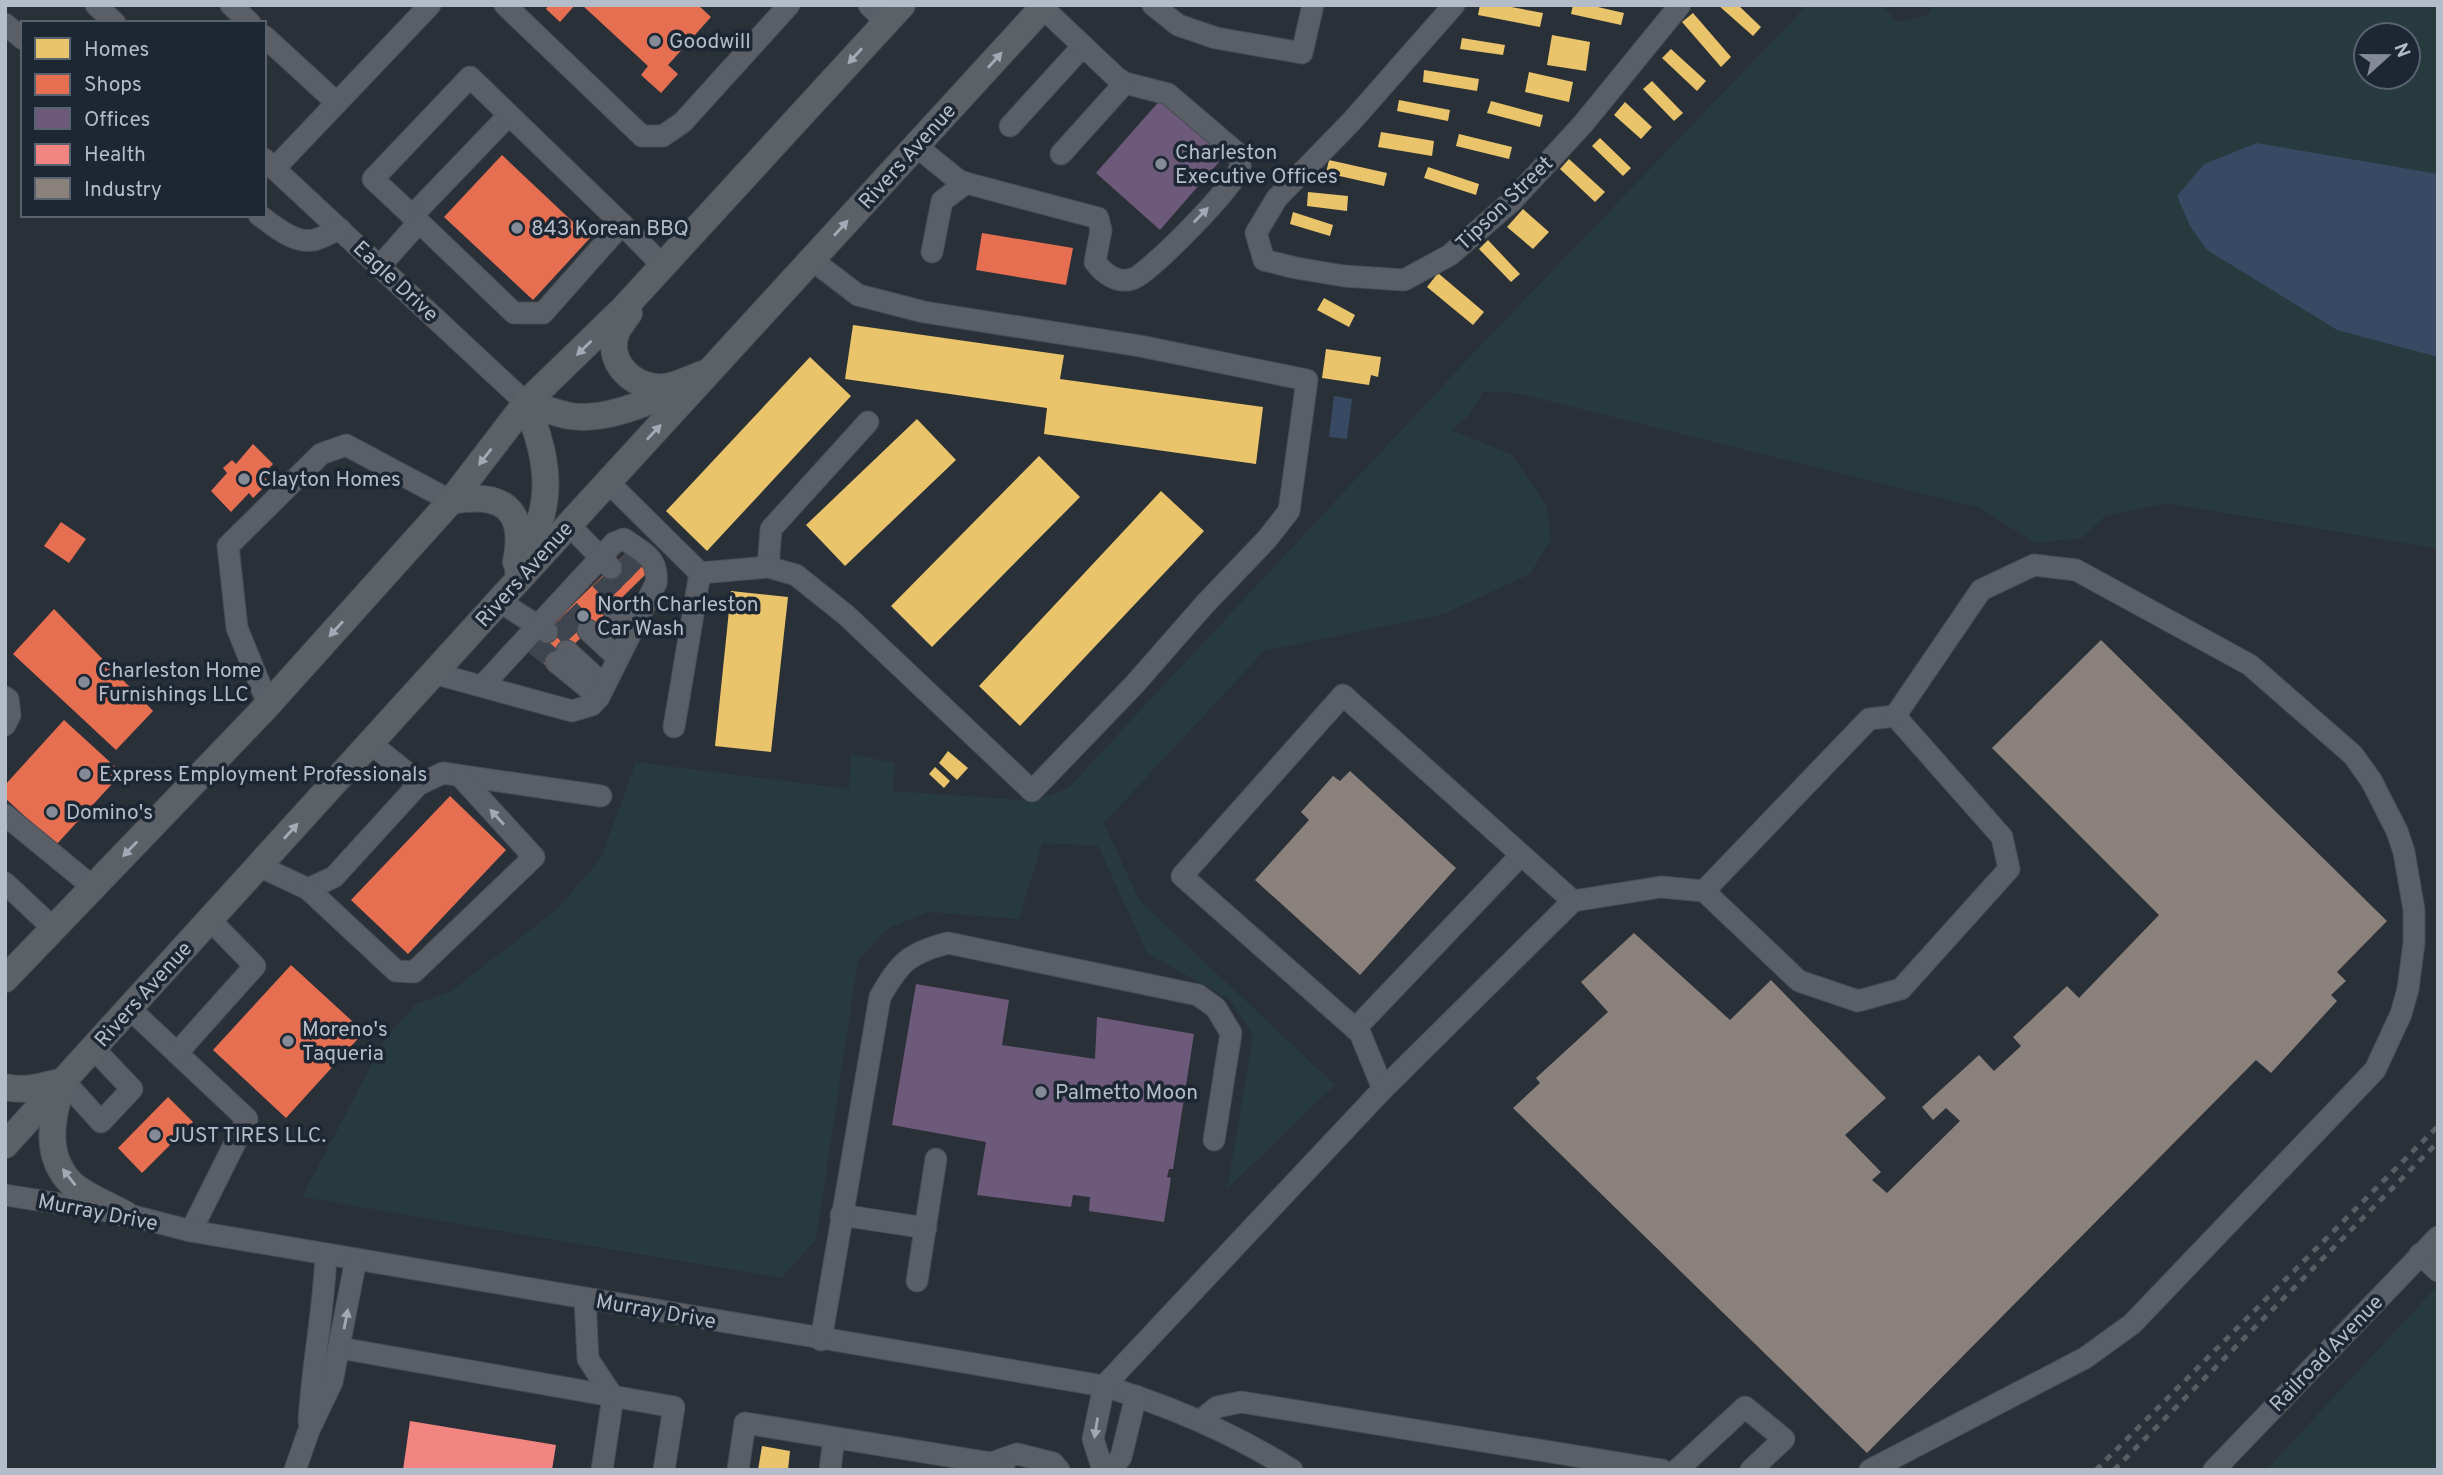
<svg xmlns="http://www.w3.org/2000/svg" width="2443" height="1475" viewBox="0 0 2443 1475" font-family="Overpass,sans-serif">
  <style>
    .green { fill: #273a3e; fill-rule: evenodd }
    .water { fill: #384963 }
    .homes { fill: #e9c46a }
    .shops { fill: #e76f51 }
    .offices { fill: #6d597a }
    .health { fill: #f28482 }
    .industry { fill: #8a817c }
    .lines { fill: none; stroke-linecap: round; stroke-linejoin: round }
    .minor-tunnel { stroke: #3f454e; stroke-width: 21; stroke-dasharray: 21 10; stroke-linecap: butt }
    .minor-casing { stroke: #484c53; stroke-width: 23 }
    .major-casing { stroke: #484c55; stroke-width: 28 }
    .minor { stroke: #5a5e66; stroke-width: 21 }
    .major { stroke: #5c6168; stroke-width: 26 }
    .rail { stroke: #595d64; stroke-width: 5; stroke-dasharray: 7 7; stroke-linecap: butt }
    .oneway { fill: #a2aab6 }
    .oneway2 { fill: #a2a9b5 }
    .poi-dot { fill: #848b96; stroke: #1d2633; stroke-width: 2.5 }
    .labels { text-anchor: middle; stroke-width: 7; stroke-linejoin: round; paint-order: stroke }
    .poi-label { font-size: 21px; fill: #b4bcc9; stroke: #1d2633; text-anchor: start }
    .street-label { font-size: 21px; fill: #b4bcc9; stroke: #1d2633 }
  </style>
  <rect width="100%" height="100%" fill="#2a3038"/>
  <g class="green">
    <path d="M1807,5H1882L1897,22L1926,16L1934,5H2438V549L2167,503L2105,516L2082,538L2035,543L1980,508L1516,393L1483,392L1468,416L1452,430L1512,455L1547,507L1551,540L1530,574L1444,614L1264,651L1104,823L1139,900L1335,1085L1227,1189L1253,1035L1229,999L1147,953L1098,846L1042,843L1019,919L929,912L889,928L858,960L816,1240L781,1278L302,1197L386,1037L416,1004L451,991L555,911L601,858L636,762L849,789L851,754L895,763L893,791L1035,801L1068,788L1463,364ZM2366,35H2408V77H2366Z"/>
    <polygon points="2438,1285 2438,1470 2266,1470"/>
  </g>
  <g class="water">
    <polygon points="2257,143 2438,174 2438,357 2337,330 2207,250 2190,226 2177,196 2204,164"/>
    <polygon points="1334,396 1352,399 1347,439 1329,437"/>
  </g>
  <g class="homes">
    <polygon points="1480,5 1501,5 1543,13 1540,27 1478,15"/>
    <polygon points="1573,5 1589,5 1624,13 1621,25 1571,14"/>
    <polygon points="1718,5 1738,5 1761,27 1753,36"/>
    <polygon points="1693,13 1731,57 1721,67 1682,22"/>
    <polygon points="1552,35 1590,42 1586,71 1547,65"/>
    <polygon points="1462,38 1505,45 1503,55 1460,49"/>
    <polygon points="1671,49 1706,81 1697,91 1662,58"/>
    <polygon points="1424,70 1479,79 1477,91 1423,82"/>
    <polygon points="1529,72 1573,82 1569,102 1525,92"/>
    <polygon points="1652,81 1683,113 1674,121 1643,89"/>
    <polygon points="1399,100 1450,110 1448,121 1397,111"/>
    <polygon points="1491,101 1543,115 1540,127 1487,113"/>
    <polygon points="1625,102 1652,127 1641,139 1614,115"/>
    <polygon points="1381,132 1434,141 1432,156 1378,147"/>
    <polygon points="1459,134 1512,147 1509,159 1456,146"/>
    <polygon points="1600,138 1631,168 1623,176 1592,146"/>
    <polygon points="1569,159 1605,192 1595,202 1560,169"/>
    <polygon points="1329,160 1387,173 1384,186 1326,173"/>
    <polygon points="1428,167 1479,184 1476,195 1424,178"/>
    <polygon points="1308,192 1348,196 1347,211 1307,206"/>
    <polygon points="1523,209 1549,232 1533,249 1507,227"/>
    <polygon points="1293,212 1333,225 1330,236 1290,224"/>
    <polygon points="1488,240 1520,274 1511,282 1479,249"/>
    <polygon points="1438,273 1484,312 1473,325 1427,287"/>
    <polygon points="1324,298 1355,315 1349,327 1317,310"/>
    <polygon points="853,325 1064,355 1060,379 1263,407 1256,464 1044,434 1047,408 845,379"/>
    <polygon points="1326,349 1381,357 1378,377 1371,375 1369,385 1322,378"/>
    <polygon points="810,357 851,396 707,551 666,511"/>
    <polygon points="917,419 956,460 845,566 806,525"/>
    <polygon points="1039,456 1080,497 932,647 891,606"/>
    <polygon points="1161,491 1204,531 1020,726 979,686"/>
    <polygon points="731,591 788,597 771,752 715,746"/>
    <polygon points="948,751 968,768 957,780 939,763"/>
    <polygon points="935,767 950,781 944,788 929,774"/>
    <polygon points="762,1446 790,1451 788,1470 758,1470"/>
  </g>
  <g class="shops">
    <polygon points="549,5 575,5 560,22 546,9"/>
    <polygon points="582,5 698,5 711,17 668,65 678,74 661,93 641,75 648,66"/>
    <polygon points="502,155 590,238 533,300 444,217"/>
    <polygon points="982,233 1073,248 1066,285 976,270"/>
    <polygon points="253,444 273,464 262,475 269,482 253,498 249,493 231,512 211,491 227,473 223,468 232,460 236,464"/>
    <polygon points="61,522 86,539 69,563 44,546"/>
    <polygon points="628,551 648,572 549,669 528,648"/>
    <polygon points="54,609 153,711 116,750 13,654"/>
    <polygon points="64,720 122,773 56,845 5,798 5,785"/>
    <polygon points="450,796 506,850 408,954 351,900"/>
    <polygon points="291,965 364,1032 286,1118 213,1050"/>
    <polygon points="168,1097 193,1122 142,1173 118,1148"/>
  </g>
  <g class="offices">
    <polygon points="1162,98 1226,154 1160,230 1096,173"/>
    <polygon points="916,984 1009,1000 1002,1045 1095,1059 1097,1017 1194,1034 1173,1169 1169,1169 1167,1177 1171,1178 1164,1222 1089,1211 1090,1197 1073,1195 1071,1207 977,1195 986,1142 892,1125"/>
  </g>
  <polygon class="health" points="410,1421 556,1445 552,1470 403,1470"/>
  <g class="industry">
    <polygon points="2101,640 2387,921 2337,972 2346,981 2331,995 2337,1001 2271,1073 2256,1060 1867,1453 1513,1108 1540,1083 1536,1078 1608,1012 1581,982 1634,933 1730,1020 1771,980 1886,1098 1845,1135 1881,1172 1872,1180 1887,1193 1960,1121 1946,1108 1933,1120 1922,1107 1979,1055 1994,1071 2021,1046 2013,1037 2067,986 2079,998 2159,915 1992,748"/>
    <polygon points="1350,771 1456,868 1360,975 1255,880 1309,820 1301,812 1333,776 1340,781"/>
  </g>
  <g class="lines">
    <g class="minor-tunnel">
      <polyline points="621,558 642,578"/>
      <polyline points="611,568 632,589"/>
      <polyline points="600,579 620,600"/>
      <polyline points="569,610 588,630"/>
      <polyline points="557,622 576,642"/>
      <polyline points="534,643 556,662"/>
    </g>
    <g class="minor-casing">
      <g id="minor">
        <polyline points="96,5 115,23"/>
        <polyline points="231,5 250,23"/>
        <polyline points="505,5 642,136 663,136 683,122 789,5"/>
        <polyline points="869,5 886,22"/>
        <polyline points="1153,5 1178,25 1216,38 1302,53 1313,5"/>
        <polyline points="1454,5 1352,121 1277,198 1256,233 1264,260 1296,268 1344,276 1404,280 1450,255 1512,201 1583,124 1680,5"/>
        <polyline points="5,24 23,39"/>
        <polyline points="264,36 337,103"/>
        <polyline points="1010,126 1083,46"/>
        <path d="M916,146L958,180L966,183L1098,218L1101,230L1095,262C1103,273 1117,284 1132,279C1148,275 1238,183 1240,167C1241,161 1238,156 1236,152L1168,94L1125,83L1117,78L1043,8"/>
        <polyline points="1061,154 1125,83"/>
        <polyline points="264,159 526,403"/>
        <polyline points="274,169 430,5"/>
        <path d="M259,215C274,226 294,244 314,240C322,238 332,232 340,229"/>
        <polyline points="412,216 509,115"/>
        <polyline points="419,222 373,179 470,77 622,224"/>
        <polyline points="932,252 942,201 966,183"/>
        <polyline points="380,266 419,222 514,313 543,313 622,224 663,266"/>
        <polyline points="608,482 700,573"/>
        <polyline points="569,525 611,568"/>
        <polyline points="768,567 771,529 868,422"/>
        <polyline points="499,601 547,632"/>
        <polyline points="612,607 633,629"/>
        <polyline points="588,630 618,658"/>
        <polyline points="567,651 604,685"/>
        <polyline points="556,662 599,697"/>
        <path d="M433,673L572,711L592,705L599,697L656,583C659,557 642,552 624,539L614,543L483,685"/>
        <polyline points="5,697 8,699 10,715 5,725"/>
        <polyline points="268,704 237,628 228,546 321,454 346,445 451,501"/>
        <polyline points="674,727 700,573 768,567 796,575 846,615 1032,791 1134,685 1205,604 1267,539 1289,511 1307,380 1140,346 924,312 858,295 812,260"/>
        <polyline points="418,785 443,773 601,796"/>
        <polyline points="5,815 93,887"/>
        <polyline points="259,866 308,889 334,877 418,785 406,772 370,743"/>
        <polyline points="5,883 53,928"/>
        <polyline points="308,889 396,971 414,972 534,857 460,776"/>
        <polyline points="129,1008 247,1119 191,1231"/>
        <polyline points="1355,1029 1521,855"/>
        <polyline points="177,1053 255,966 210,920"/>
        <polyline points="64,1081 101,1122 132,1089 93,1048"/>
        <polyline points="1383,1089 1360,1033 1182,876 1343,695 1573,901"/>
        <path d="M5,1195L125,1214L191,1231L1104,1386C1170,1406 1233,1433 1292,1470"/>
        <polyline points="841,1215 926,1228"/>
        <polyline points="2420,1254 2438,1271"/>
        <polyline points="917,1281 936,1159"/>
        <polyline points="585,1299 588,1359 613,1397 602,1470"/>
        <path d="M821,1340L880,997C900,962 909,953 948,943L1198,995L1216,1008L1231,1033L1214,1140"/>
        <polyline points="340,1348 674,1407 664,1470"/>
        <polyline points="1200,1421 1217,1407 1241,1402 1662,1470"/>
        <path d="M309,1422C312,1366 324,1311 326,1254"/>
        <polyline points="991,1463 1017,1454 1053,1463 1059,1470"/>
        <polyline points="295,1470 309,1430 332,1382 356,1259"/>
        <polyline points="738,1470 745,1423 991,1463 1004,1470"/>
        <polyline points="830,1470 834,1438"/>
        <polyline points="1103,1470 1093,1439 1104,1386 1383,1089 1573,901 1661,887 1704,891 1799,981 1858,1001 1901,989 2009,869 2002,837 1895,716 1869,719 1704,891"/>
        <polyline points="1111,1470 1121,1457 1136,1396"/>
        <polyline points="1677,1470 1745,1407 1784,1439 1751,1470"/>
        <polyline points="1870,1470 2085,1358 2132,1324 2375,1070 2401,1014 2408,989 2414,943 2414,910 2404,852 2397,831 2371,780 2353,755 2250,665 2076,570 2034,565 1981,590 1895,716"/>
        <polyline points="2214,1470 2438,1237"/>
      </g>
    </g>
    <g class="major-casing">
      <g id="major">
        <path d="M629,313C625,319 620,325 617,331C604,362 635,390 664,387C677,386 693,377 706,373"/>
        <path d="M526,403C540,407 555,413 570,416C602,421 644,405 673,390"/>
        <path d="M451,501C501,492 527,507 516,562"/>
        <path d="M518,570C525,554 534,537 540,520C553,480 541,440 526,403"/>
        <polyline points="5,979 265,708 451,501 526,403 624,308 902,5"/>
        <path d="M62,1086C51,1118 44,1157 72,1184C84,1195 110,1206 125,1214"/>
        <path d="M5,1087C26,1092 43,1086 64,1081"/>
        <polyline points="5,1145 511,588 1045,5"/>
      </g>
    </g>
    <use href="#minor" class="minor"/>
    <use href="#major" class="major"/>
    <g class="rail">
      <polyline points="2096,1470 2438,1126"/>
      <polyline points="2114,1470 2438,1142"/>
    </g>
  </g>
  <defs><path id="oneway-solid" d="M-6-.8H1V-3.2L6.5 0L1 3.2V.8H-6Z" transform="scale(1.75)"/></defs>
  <g class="oneway">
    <use href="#oneway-solid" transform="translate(855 56) rotate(132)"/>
    <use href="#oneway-solid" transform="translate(995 60) rotate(-48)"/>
    <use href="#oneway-solid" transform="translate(841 228) rotate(-48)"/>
    <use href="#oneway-solid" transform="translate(584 348) rotate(136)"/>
    <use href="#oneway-solid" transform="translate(654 432) rotate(-47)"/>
    <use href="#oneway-solid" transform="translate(485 457) rotate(128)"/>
    <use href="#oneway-solid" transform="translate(336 629) rotate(132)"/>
    <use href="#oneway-solid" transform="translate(291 831) rotate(-48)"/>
    <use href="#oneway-solid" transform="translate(130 849) rotate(134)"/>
    <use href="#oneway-solid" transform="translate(69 1177) rotate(-128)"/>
  </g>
  <g class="oneway2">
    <use href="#oneway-solid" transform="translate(1201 215) rotate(-46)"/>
    <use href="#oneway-solid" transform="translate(497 817) rotate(-132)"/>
    <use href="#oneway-solid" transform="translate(346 1319) rotate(-79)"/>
    <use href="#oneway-solid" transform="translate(1096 1428) rotate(99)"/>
  </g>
  <g class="poi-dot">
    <circle cx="655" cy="41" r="7"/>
    <circle cx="1161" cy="164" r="7"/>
    <circle cx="517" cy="228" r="7"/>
    <circle cx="244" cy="479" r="7"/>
    <circle cx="583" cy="616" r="7"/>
    <circle cx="84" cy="682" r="7"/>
    <circle cx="85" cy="774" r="7"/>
    <circle cx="52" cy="812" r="7"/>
    <circle cx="288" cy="1041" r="7"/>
    <circle cx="1041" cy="1092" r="7"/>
    <circle cx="155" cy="1135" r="7"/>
  </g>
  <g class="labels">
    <g class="poi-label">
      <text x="669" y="48">Goodwill</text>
      <text x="1175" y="159">Charleston<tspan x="1175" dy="24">Executive Offices</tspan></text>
      <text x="531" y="235">843 Korean BBQ</text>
      <text x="258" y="486">Clayton Homes</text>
      <text x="597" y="611">North Charleston<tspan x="597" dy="24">Car Wash</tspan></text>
      <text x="98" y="677">Charleston Home<tspan x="98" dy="24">Furnishings LLC</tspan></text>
      <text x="99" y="781">Express Employment Professionals</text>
      <text x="66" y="819">Domino's</text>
      <text x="302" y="1036">Moreno's<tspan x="302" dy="24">Taqueria</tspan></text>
      <text x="1055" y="1099">Palmetto Moon</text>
      <text x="169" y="1142">JUST TIRES LLC.</text>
    </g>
    <g class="street-label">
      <text transform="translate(907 156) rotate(-48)" y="7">Rivers Avenue</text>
      <text transform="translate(1504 203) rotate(-44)" y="7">Tipson Street</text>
      <text transform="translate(396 281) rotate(43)" y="7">Eagle Drive</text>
      <text transform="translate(524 574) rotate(-48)" y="7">Rivers Avenue</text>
      <text transform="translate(143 994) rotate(-48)" y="7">Rivers Avenue</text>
      <text transform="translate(98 1212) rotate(11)" y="7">Murray Drive</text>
      <text transform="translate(656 1311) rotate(10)" y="7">Murray Drive</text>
      <text transform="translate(2326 1353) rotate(-46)" y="7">Railroad Avenue</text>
    </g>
  </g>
  <rect width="2443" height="1475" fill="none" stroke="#b4bcc9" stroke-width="14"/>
  <rect x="21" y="21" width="245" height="196" fill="#1d2633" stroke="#59626f" stroke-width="2"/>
  <rect x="35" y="38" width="35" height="21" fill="#e9c46a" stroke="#59626f" stroke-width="2"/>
  <text x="84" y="56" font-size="21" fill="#b4bcc9">Homes</text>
  <rect x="35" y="74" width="35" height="21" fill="#e76f51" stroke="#59626f" stroke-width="2"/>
  <text x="84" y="91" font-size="21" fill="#b4bcc9">Shops</text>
  <rect x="35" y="108" width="35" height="21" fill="#6d597a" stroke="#59626f" stroke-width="2"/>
  <text x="84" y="126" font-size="21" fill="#b4bcc9">Offices</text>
  <rect x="35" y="144" width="35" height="21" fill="#f28482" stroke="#59626f" stroke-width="2"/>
  <text x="84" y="161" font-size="21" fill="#b4bcc9">Health</text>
  <rect x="35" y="178" width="35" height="21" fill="#8a817c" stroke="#59626f" stroke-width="2"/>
  <text x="84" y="196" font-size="21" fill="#b4bcc9">Industry</text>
  <g transform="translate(2387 56) rotate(69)"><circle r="33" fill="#1d2633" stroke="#59626f" stroke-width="2"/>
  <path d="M0-5L12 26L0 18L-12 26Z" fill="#848b96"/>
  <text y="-10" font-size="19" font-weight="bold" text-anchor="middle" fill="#b4bcc9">N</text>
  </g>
</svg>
